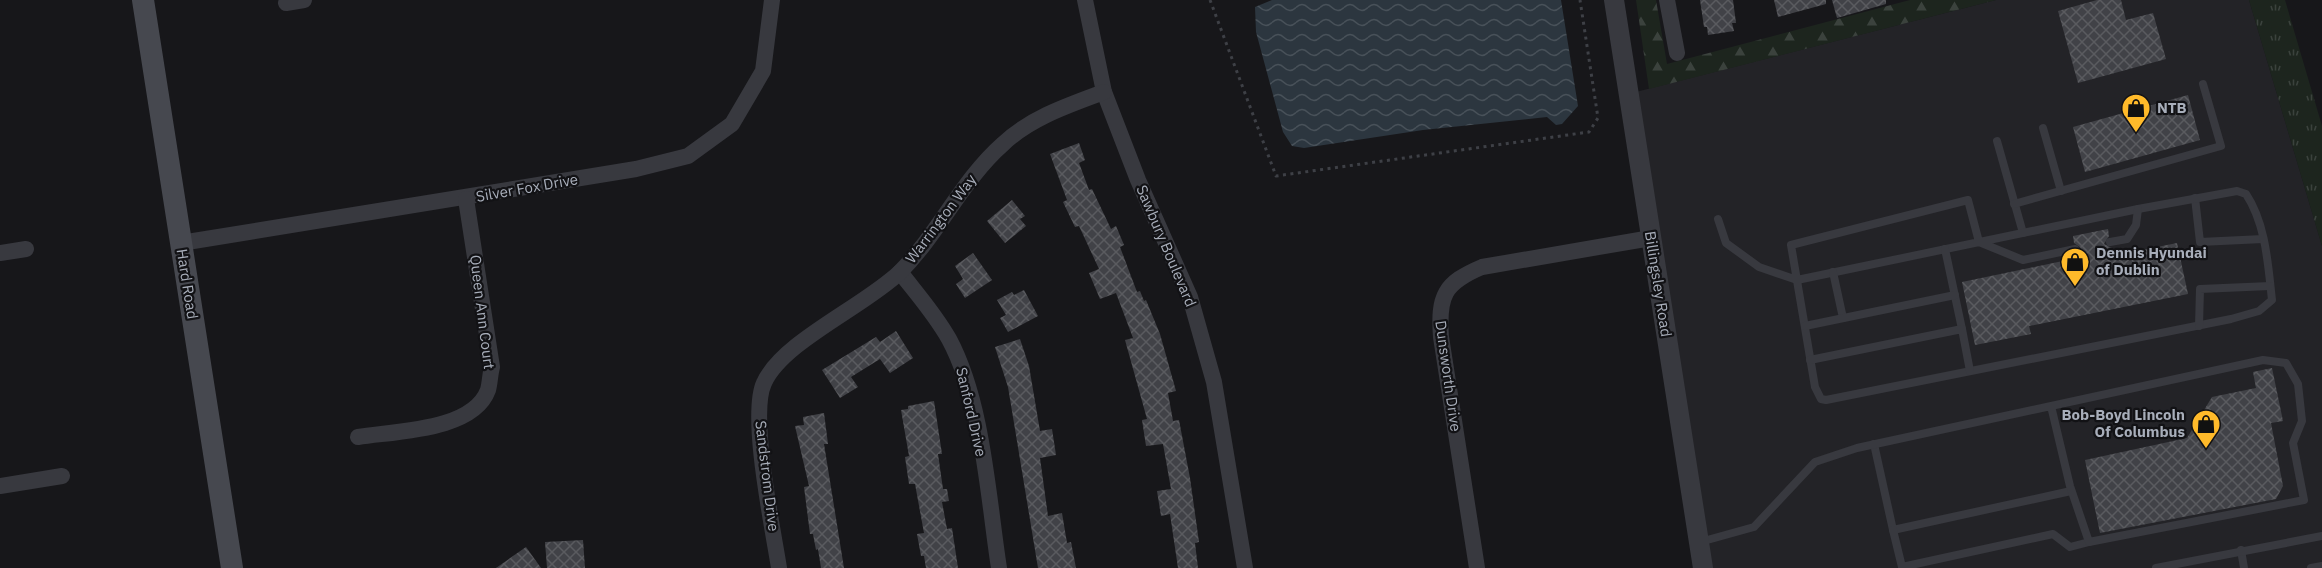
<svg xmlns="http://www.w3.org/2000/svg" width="2322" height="568" viewBox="0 0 2322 568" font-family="'IBM Plex Sans',sans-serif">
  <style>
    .built { fill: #232327 }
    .grass { fill: url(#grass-tufts) }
    .forest { fill: url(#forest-firs) }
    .water { fill: url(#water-waves) }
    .building { fill: url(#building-cross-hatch) }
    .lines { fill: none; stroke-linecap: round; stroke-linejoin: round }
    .path { stroke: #3e4046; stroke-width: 3; stroke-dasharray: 3 4.5; stroke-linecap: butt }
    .service { stroke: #38393f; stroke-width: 8 }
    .minor { stroke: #38393f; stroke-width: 16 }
    .tertiary { stroke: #38393f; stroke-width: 20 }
    .secondary { stroke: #46484f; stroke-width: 22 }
    .labels { text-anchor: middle; stroke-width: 4.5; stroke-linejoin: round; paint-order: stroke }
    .poi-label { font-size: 15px; font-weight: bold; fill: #a8aeba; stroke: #121215; text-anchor: start }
    .street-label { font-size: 15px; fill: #a8aeba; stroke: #121215 }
  </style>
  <defs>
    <pattern id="grass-tufts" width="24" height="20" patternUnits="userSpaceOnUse" patternTransform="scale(1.5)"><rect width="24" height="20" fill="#1d251e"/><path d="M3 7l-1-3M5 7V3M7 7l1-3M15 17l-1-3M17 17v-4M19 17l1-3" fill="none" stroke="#3b423d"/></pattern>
    <pattern id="forest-firs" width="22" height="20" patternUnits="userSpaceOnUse" patternTransform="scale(1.5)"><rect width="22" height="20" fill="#1d251e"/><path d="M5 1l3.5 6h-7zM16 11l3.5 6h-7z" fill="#3b423d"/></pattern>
    <pattern id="water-waves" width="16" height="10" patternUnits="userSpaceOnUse" patternTransform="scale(1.5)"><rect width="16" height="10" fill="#2c363f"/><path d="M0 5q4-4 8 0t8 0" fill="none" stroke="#485159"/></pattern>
    <pattern id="building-cross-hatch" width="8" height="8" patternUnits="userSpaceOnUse" patternTransform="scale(1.5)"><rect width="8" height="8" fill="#414247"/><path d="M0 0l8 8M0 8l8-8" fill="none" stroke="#5a5b5f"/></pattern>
  </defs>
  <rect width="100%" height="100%" fill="#17171a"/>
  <polygon class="built" points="1996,0 2249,0 2322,246 2322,568 1703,568 1628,94"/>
  <polygon class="grass" points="2249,0 2285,0 2322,126 2322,246"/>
  <polygon class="forest" points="1636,0 1656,0 1667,64 1910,0 1996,0 1649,89"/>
  <polygon class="water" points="1272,0 1561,0 1578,106 1562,124 1556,125 1547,117 1423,130 1304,148 1292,146 1283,132 1256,32 1255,7"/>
  <g class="building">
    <polygon points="1700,0 1733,0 1736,23 1732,23 1734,31 1708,35 1707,27 1704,27"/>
    <polygon points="1774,0 1826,0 1826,4 1778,17"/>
    <polygon points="1832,0 1886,0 1886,4 1837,18"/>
    <polygon points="2097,0 2121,0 2126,20 2153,13 2166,59 2078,83 2058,11"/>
    <polygon points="2188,95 2200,140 2085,172 2073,127"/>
    <polygon points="1079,143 1085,160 1079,163 1089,190 1092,189 1111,229 1116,226 1124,245 1120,247 1137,292 1140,291 1144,301 1146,300 1160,334 1176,391 1168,393 1173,421 1179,420 1190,478 1199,542 1195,543 1198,568 1178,568 1170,514 1161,516 1157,491 1171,489 1163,444 1146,446 1142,420 1147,419 1125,340 1133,338 1116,293 1100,299 1089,273 1099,269 1079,226 1075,227 1063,202 1067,200 1050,154"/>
    <polygon points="1012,200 1025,216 1020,219 1026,226 1005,243 987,221"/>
    <polygon points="2108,229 2109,236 2104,244 2112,248 2113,256 2177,243 2188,294 2029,326 2031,334 1975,345 1962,282 2077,258 2081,248 2074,243 2073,236"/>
    <polygon points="973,253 992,280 965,298 956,284 963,279 955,266"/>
    <polygon points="1024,290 1038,316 1008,332 1000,318 1006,315 997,300 1012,292 1014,295"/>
    <polygon points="896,331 913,358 890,373 880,359 851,377 858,387 840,398 822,370 876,337 880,342"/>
    <polygon points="1020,339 1029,366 1040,431 1052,429 1056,455 1040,458 1048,516 1062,513 1067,543 1071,542 1076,568 1038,568 1008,387 995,347"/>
    <polygon points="2272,368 2283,421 2271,423 2283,486 2276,499 2100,533 2085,460 2187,438 2212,397 2256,388 2253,372"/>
    <polygon points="934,401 942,454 938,454 943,489 947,489 949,501 942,502 947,529 952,528 958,568 926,568 924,556 921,556 917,534 924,533 915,484 909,484 905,457 909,456 901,410 908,409 908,406"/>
    <polygon points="824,413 828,444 824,444 844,568 821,568 818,549 816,550 813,534 810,534 804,487 809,486 795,426 804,425 803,417"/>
    <polygon points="583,540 585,568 547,568 545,542"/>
    <polygon points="526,547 541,568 496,568"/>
  </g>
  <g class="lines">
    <polyline class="path" points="1210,0 1276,176 1589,132 1598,118 1580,0"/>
    <g class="service">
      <polyline points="2043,128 2061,191"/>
      <polyline points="1997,141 2023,233"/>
      <polyline points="2195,198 2200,242 2263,239"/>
      <polyline points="2014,204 2221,146 2203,84"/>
      <path d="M1718,219L1726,243L1759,267L1797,280L2138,209L2237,191L2246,194C2266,224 2268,265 2272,300L2259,311L2231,319L1826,400L1821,399L1815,387L1791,245L1968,200L1979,242L2023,260L2075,249"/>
      <polyline points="2110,242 2127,239 2136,225 2138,209"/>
      <polyline points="1945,249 1962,329"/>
      <polyline points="1833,272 1843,318"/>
      <polyline points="1805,326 1955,295"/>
      <polyline points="2199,326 2200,289 2270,286"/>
      <polyline points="1810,360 1962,329 1970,371"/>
      <polyline points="1874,444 1893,530 2071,491"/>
      <polyline points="1893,530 1902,567 2053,534 2070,547 2089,542"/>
      <polyline points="1700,542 1754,527 1815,462 1857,448 2263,360 2286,363 2298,384 2302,421 2293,443 2304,500 2089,542 2070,486 2051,406"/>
      <polyline points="2241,550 2244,568"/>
      <polyline points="2156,568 2322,536"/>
      <polyline points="2311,568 2322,566"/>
    </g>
    <g class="minor">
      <polyline points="1085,0 1104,92 1138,180 1190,297 1214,382 1245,568"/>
      <polyline points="1667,0 1677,53"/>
      <polyline points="286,3 304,0"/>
      <polyline points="181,243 636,169 688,156 732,124 763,71 772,0"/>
      <polyline points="0,253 26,249"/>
      <path d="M900,272C917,294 935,314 949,339C983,402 988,497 999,568"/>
      <path d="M358,437C395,431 473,431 488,390C490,383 490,374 492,367L466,199"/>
      <polyline points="0,486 62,476"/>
      <path d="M779,568C773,529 749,415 764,383C782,342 865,306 900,272C939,233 962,180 1003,144C1030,118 1069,105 1104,92"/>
      <path d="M1477,568L1441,337C1438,296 1444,283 1482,267L1651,238"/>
    </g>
    <polyline class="tertiary" points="1614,0 1703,568"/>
    <polyline class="secondary" points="143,0 232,568"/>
  </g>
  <defs>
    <g id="shop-pin" transform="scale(1.5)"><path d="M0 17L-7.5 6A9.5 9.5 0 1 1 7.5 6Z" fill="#ffba2a" stroke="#121215"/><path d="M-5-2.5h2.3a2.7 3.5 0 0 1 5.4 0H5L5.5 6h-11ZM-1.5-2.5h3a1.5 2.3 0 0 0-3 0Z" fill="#111"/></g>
  </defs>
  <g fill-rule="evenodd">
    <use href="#shop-pin" x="2136" y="108"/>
    <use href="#shop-pin" x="2075" y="262"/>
    <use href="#shop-pin" x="2206" y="424"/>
  </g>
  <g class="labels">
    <g class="poi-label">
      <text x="2157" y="113">NTB</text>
      <text x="2096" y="258">Dennis Hyundai<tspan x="2096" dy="17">of Dublin</tspan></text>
      <text x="2185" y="420" text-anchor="end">Bob-Boyd Lincoln<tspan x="2185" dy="17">Of Columbus</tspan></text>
    </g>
    <g class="street-label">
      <text transform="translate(527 188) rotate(-10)" y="5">Silver Fox Drive</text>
      <text transform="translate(941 219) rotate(-53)" y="5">Warrington Way</text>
      <text transform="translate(1166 246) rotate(67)" y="5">Sawbury Boulevard</text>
      <text transform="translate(187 284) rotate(81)" y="5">Hard Road</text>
      <text transform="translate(1658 284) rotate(81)" y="5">Billingsley Road</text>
      <text transform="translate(482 312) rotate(83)" y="5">Queen Ann Court</text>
      <text transform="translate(1448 376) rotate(82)" y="5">Dunsworth Drive</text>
      <text transform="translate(971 412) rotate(77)" y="5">Sanford Drive</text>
      <text transform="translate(767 476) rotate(83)" y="5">Sandstrom Drive</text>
    </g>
  </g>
</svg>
